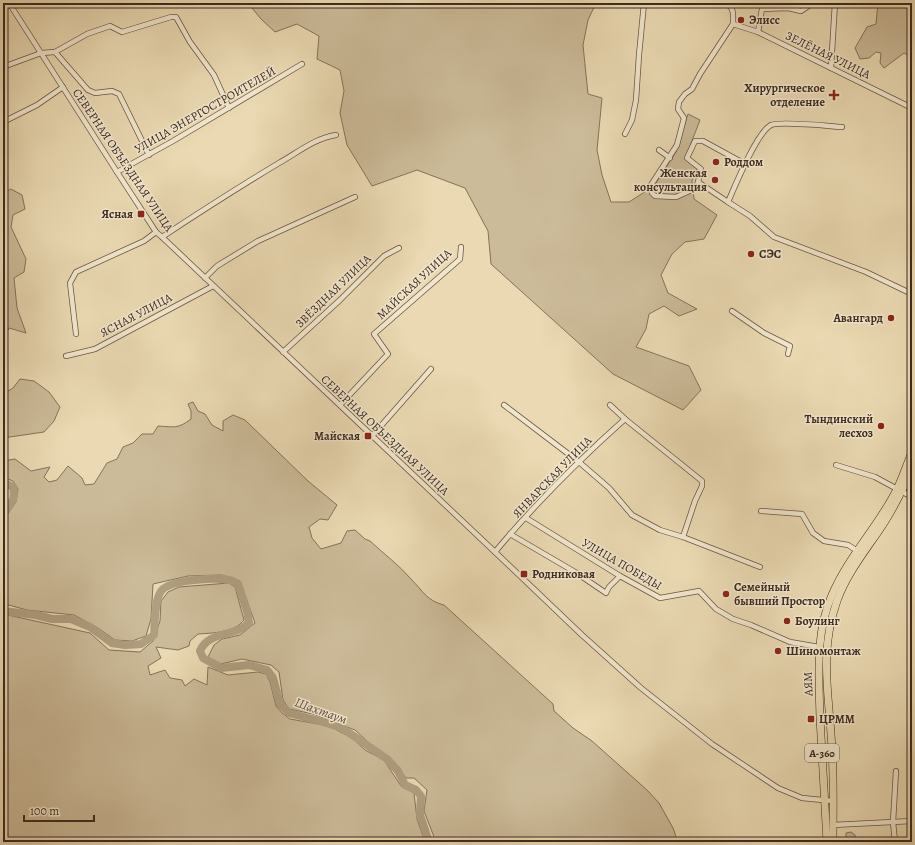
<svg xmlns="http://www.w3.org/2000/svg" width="915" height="845" viewBox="0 0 915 845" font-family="Alegreya,serif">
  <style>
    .green { fill: #cb9; stroke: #84725c }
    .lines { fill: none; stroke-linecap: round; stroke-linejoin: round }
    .river { stroke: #af9e80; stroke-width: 8 }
    .minor-casing { stroke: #685644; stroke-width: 6 }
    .highway-casing { stroke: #3c2a20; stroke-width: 8 }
    .minor { stroke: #f1e6cd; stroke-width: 4.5 }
    .highway { stroke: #ead9b2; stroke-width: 7 }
    .poi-dot { fill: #8f2418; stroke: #f1e6cd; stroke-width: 1.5 }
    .labels { text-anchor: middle; stroke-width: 3; stroke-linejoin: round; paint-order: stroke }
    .shield { fill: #f1e6cd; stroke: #726254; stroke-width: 1 }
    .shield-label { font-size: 11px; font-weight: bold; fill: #3c2a20 }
    .poi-label { font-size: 12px; font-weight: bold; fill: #3c2a20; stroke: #f1e6cd; text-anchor: start }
    .street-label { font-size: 12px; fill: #3c2a20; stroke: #f1e6cd }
    .water-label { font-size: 13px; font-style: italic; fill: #5e4d3d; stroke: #f1e6cd }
  </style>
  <rect width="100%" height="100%" fill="#ead9b2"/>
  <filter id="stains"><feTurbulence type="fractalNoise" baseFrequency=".005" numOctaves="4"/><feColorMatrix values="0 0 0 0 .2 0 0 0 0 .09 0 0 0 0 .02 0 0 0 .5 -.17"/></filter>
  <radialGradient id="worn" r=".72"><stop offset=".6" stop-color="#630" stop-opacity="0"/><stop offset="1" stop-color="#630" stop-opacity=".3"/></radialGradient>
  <g class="green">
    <polygon points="248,3 596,3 588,20 583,45 588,94 602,98 597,150 602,175 611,202 629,202 654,186 676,152 688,114 700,120 685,159 697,169 692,181 694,199 717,215 704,239 685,242 672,254 661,275 668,293 697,309 679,316 664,306 649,314 646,329 636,347 689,366 701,390 683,410 613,374 491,264 488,231 465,188 417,170 372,186 347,145 340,113 344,91 340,70 317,59 319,36 297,24 275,32 261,19"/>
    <polygon points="878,3 912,3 912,57 904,53 884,68 880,63 881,53 876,52 869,58 860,59 855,48 867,27 876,24"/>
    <polygon points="11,189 22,195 25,209 13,215 11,227 26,259 24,272 14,278 17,308 26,333 9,328 3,342 3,193"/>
    <polygon points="20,379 34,381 49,392 60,407 54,421 44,432 3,438 3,394 13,388"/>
    <path d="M193,402L198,411L205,414L212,425L223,431V421L233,415L245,420L308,481L337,505L328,520L320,519L309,527L312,538L321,549L341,543L347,531L355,530L365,539L370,541C384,554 399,565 411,579C423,591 427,601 444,605L553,704L554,711L573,728L592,741L647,790L659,803L673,828L678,842H570L558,839L544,842H436L424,811L427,790L414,778H406L395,763L367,741L355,730L313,714L289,709L283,700L279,672L271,665L242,659L221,664L208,657L214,645L222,639L240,635L255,623L240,581L222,575L188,576L153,584L151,619L146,636L132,641L115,640L98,628L74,615L27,610L5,604L3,605V521L16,502L18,489L13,481L3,477V461L15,459L31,471L50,467L44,477L49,482L57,480L68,466L82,478L85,485L94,484L107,463L117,459L123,447L133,443L142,434H153L158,426C174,427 178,429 191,419V411L188,404Z"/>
    <path d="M229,583L235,587L244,620C234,633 213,633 198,634L190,641L189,646L178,650L156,647L161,658L148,666L150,675L165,670L170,678L182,680L185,686L194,679L207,685L208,667L228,675L258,672L266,674L270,682L276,706L282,713L290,719L329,726L352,738L365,750L384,760L401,786L414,793L417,819L425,842H3V614L90,633L109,650L140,652L153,641L160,621L161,601L168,592L179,587Z"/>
    <polygon points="851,832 855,835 856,842 846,842 846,833"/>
  </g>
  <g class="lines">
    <g class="river">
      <path d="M3,482L13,487C16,500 11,504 3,513"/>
      <path d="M3,611L36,615L52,619H71L90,627L112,643L125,645L141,644L154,635C155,624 154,598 162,590C171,580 216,577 229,580C232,580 235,582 238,584L247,611L249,623C245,626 242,629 238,630C224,635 206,636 200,651L203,658L221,668L249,665L267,670L273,678L280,704L289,713L323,722L342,728L387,759L398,771L405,785L416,790L421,796L420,815L429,842"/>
    </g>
    <g class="minor-casing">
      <g id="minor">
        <polyline points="9,3 117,172 156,232 162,237 495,552 582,635 641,688 712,744 778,788 802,798 833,801"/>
        <path d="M724,3C735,7 733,14 733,24"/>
        <polyline points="733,24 758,32 912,108"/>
        <polyline points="758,32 762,9 788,8 801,11 813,3"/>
        <polyline points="55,52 88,90 95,93 112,91 119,94 149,155"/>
        <polyline points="3,67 41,53 55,52 87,34 110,26 122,32 171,17 176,17 190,42 214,75 229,108"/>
        <polyline points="831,68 835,3"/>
        <polyline points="3,122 37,105 63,87"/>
        <path d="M842,127C829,126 780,121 771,125C757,132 735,186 728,202L750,216L774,237L866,272L912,294"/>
        <polyline points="625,134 632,120 636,100 639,55 644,3"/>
        <polyline points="659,150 670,158"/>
        <polyline points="117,172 173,141 302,64"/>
        <polyline points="698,182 696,188 676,197 655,196 652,193 651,185 677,145 684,118 678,109 679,102 685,94 692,89 700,74 733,24"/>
        <polyline points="728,202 698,182 701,169 687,158 695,141 703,141 745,164"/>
        <path d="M162,237C200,212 239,187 279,163C297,153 315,138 336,135"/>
        <polyline points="205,278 217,266 258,241 355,197"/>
        <polyline points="732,311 764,333 790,346 788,354"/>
        <polyline points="76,334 70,283 76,272 144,241 156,232"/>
        <polyline points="283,352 340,300 384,256 399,248"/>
        <polyline points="66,356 95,349 213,286"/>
        <polyline points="340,405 388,354 374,334 460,259 461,247"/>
        <polyline points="504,405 579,462 609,488 632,515 660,530 683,537 760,567"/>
        <polyline points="610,405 625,419 702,481 702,486 695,501 683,537"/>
        <polyline points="372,436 431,369"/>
        <polyline points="836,465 875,477 912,497"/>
        <polyline points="761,511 802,514 813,533 824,541 848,545 856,550"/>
        <polyline points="526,518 620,576 660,598 699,591 716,609 733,619 751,625 790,642 819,647"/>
        <polyline points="510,534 575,572 606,593 609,587 620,576"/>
        <path d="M495,552C535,504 579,460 625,419"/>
        <polyline points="833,825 912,821"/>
        <polyline points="895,842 893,822 896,771"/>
      </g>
    </g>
    <g class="highway-casing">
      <g id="highway">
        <path d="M827,842C825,801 822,759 820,718C819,676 815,633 832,595C849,555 879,526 897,489C903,477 907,464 912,452"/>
        <path d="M833,842C833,812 834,781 832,751C830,698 818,654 837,601C847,573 866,550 882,526C894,508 903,489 912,470"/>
      </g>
    </g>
    <use href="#minor" class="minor"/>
    <use href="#highway" class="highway"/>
  </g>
  <g class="poi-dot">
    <circle cx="741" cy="20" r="4"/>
    <path d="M832 89h4v4h4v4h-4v4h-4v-4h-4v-4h4z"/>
    <circle cx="716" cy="162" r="4"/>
    <circle cx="715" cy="180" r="4"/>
    <rect x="137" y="210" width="8" height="8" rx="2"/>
    <circle cx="751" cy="254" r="4"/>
    <circle cx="891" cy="318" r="4"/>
    <circle cx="881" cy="426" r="4"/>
    <rect x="364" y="432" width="8" height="8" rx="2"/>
    <rect x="520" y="570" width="8" height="8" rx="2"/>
    <circle cx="726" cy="594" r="4"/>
    <circle cx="787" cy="621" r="4"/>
    <circle cx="778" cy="651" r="4"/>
    <rect x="807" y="715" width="8" height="8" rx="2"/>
  </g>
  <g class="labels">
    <rect class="shield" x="805" y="744" width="34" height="18" rx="3"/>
    <g class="shield-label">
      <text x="822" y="757">А-360</text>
    </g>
    <g class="poi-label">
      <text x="749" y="24">Элисс</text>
      <text x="825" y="92" text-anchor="end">Хирургическое<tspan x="825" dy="14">отделение</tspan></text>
      <text x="724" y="166">Роддом</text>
      <text x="707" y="177" text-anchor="end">Женская<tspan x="707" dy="14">консультация</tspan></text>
      <text x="133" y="218" text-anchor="end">Ясная</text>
      <text x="759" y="258">СЭС</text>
      <text x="883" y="322" text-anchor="end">Авангард</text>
      <text x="873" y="423" text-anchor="end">Тындинский<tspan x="873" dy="14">лесхоз</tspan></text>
      <text x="360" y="440" text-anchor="end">Майская</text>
      <text x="532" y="578">Родниковая</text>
      <text x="734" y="591">Семейный<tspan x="734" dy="14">бывший Простор</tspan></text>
      <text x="795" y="625">Боулинг</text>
      <text x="786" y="655">Шиномонтаж</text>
      <text x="819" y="723">ЦРММ</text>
    </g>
    <g class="street-label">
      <text transform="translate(828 55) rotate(26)" y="4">ЗЕЛЁНАЯ УЛИЦА</text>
      <text transform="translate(205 110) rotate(-30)" y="4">УЛИЦА ЭНЕРГОСТРОИТЕЛЕЙ</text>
      <text transform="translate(123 160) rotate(56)" y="4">СЕВЕРНАЯ ОБЪЕЗДНАЯ УЛИЦА</text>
      <text transform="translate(414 284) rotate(-43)" y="4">МАЙСКАЯ УЛИЦА</text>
      <text transform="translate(333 291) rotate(-44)" y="4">ЗВЁЗДНАЯ УЛИЦА</text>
      <text transform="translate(136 315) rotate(-28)" y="4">ЯСНАЯ УЛИЦА</text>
      <text transform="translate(385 435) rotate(43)" y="4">СЕВЕРНАЯ ОБЪЕЗДНАЯ УЛИЦА</text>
      <text transform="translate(552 477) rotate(-46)" y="4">ЯНВАРСКАЯ УЛИЦА</text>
      <text transform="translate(622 564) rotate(30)" y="4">УЛИЦА ПОБЕДЫ</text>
      <text transform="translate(808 684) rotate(-92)" y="4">АЯМ</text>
    </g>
    <g class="water-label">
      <text transform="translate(321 710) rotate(20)" y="5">Шахтаум</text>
    </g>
  </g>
  <rect width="915" height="845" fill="none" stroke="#ead9b2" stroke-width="16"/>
  <rect x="4" y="4" width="907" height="837" fill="none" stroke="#3c2a20" stroke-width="2"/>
  <rect x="8" y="8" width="899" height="829" fill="none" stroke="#3c2a20"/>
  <path d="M24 815v6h70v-6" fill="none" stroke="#3c2a20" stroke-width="2"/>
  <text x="30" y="815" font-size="12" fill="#3c2a20" stroke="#f1e6cd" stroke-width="3" paint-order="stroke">100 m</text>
  <rect width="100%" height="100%" filter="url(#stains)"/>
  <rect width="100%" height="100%" fill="url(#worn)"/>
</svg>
